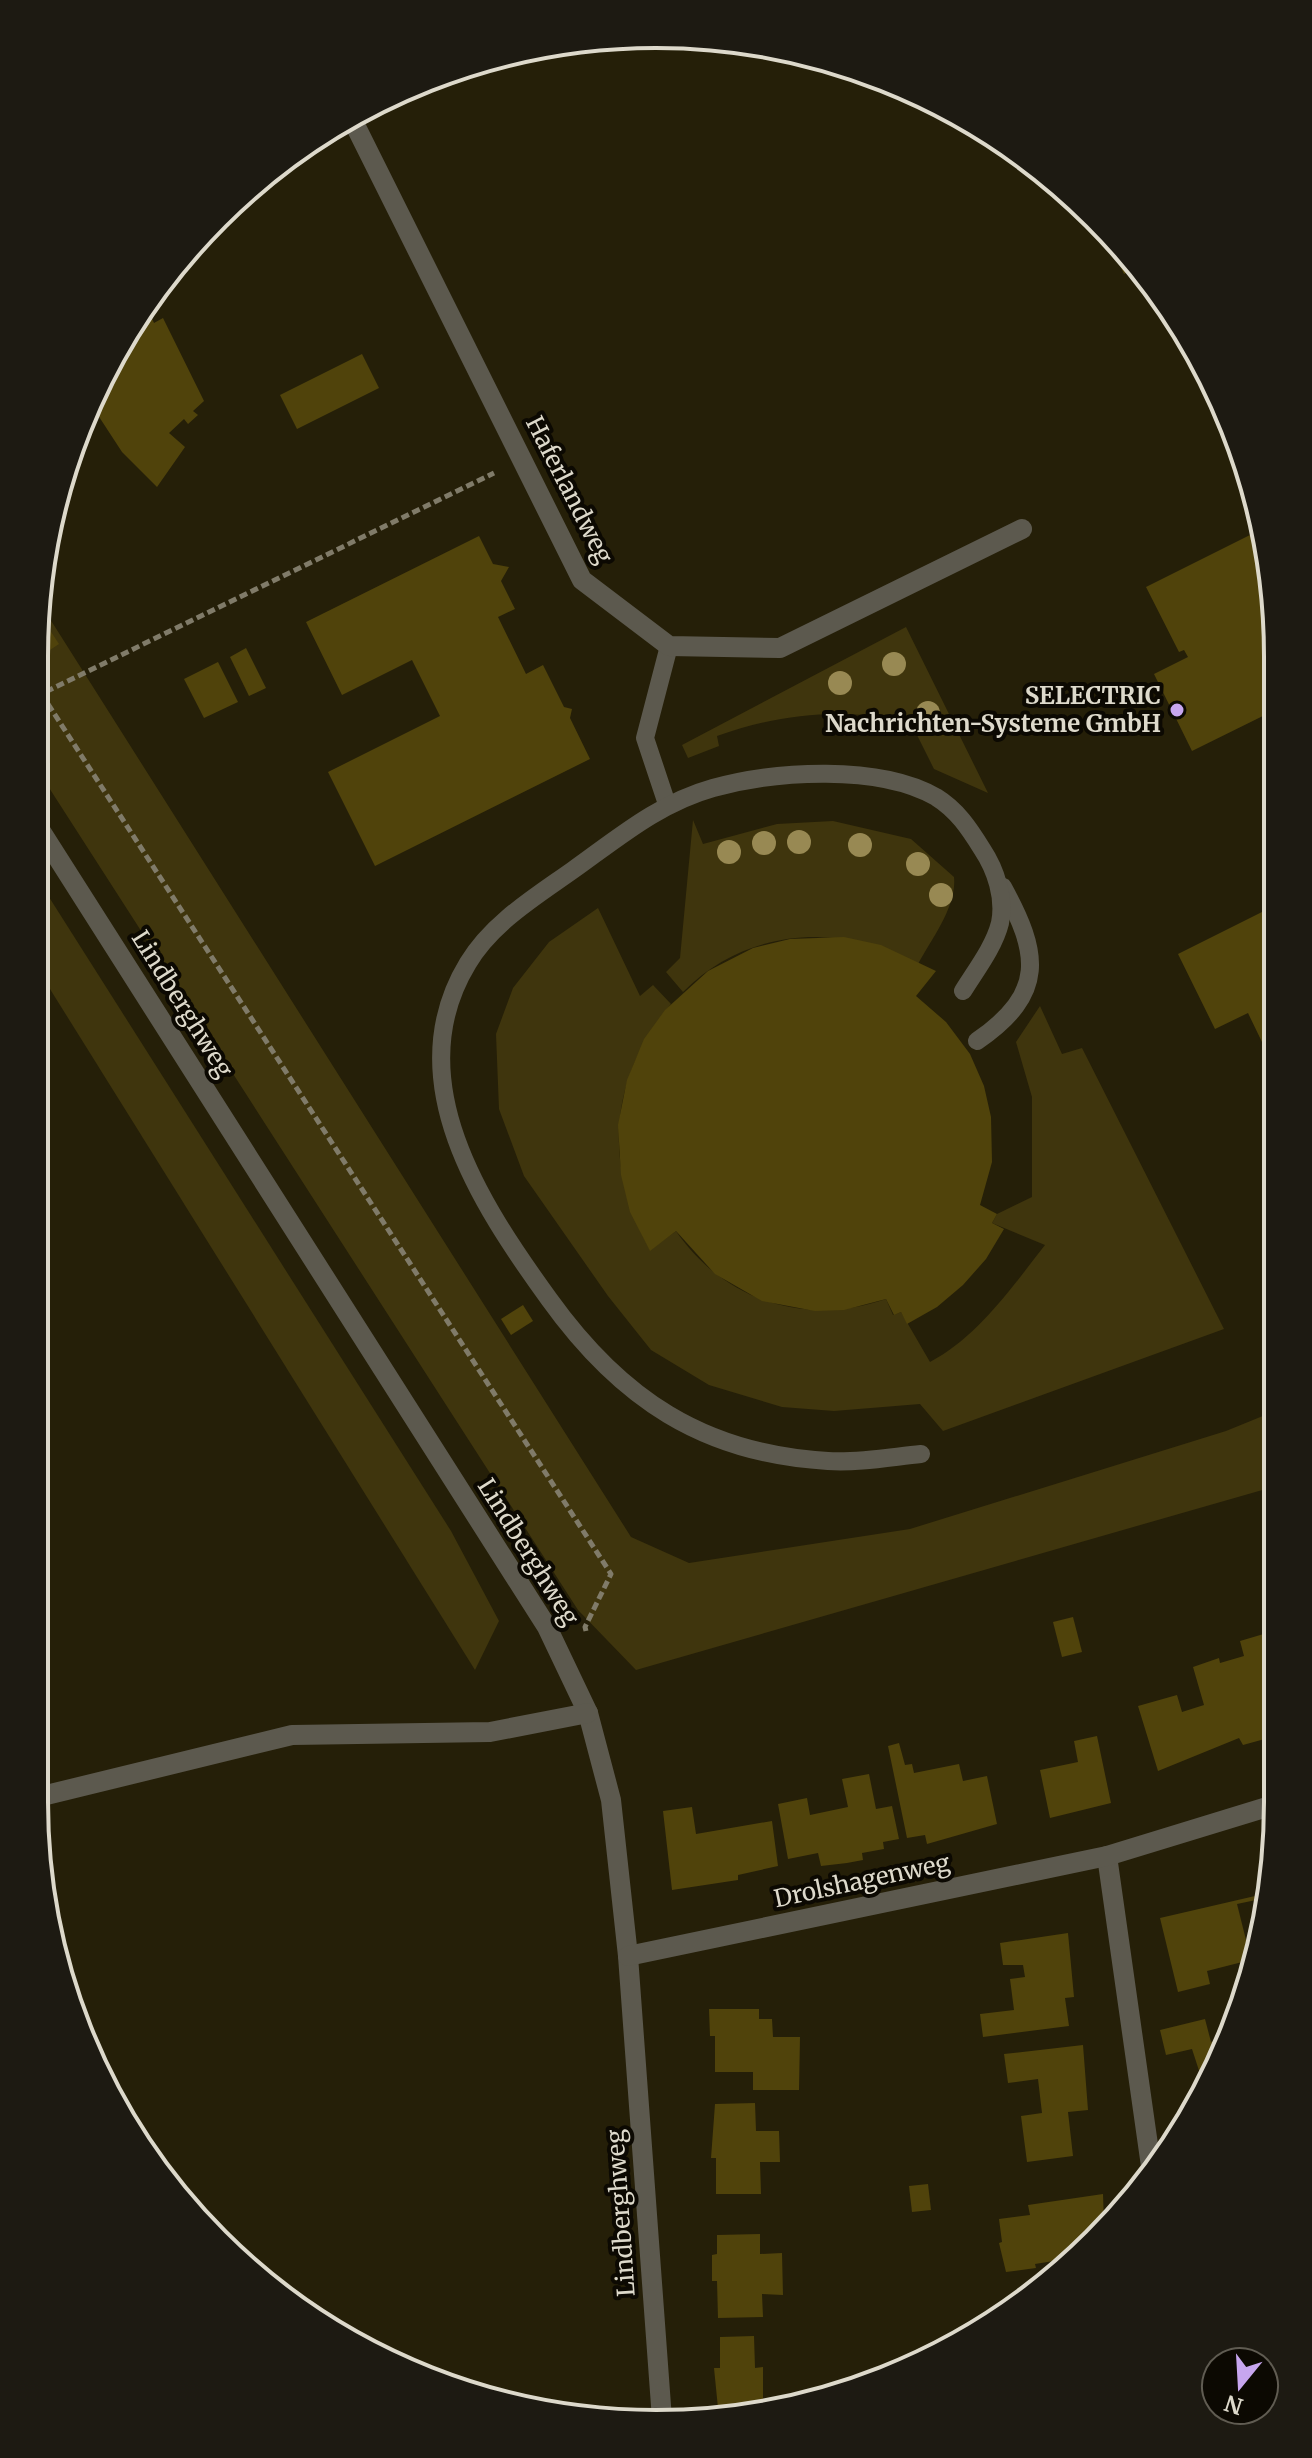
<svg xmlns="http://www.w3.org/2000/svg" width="1312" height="2458" viewBox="0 0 1312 2458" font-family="Merriweather,serif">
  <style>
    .green { fill: #3f350d }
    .building { fill: #50430b }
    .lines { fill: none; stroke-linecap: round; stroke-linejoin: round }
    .path { stroke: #807b69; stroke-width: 5; stroke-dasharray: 8 4; stroke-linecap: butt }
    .service { stroke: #5c594e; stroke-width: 18 }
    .minor { stroke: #5c594e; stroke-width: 20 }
    .tree { fill: #988953 }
    .poi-dot { fill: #c7a6ef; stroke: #0c0902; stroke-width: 3 }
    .labels { text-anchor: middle; stroke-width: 8; stroke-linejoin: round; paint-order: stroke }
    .street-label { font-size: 24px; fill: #ddd9cb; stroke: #0c0902 }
    .poi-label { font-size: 24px; font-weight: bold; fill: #ddd9cb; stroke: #0c0902; text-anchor: end }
    .rim { fill: none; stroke: #ddd9cb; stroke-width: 4 }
  </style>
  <rect width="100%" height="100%" fill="#251f08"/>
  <g class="green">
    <polygon points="38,600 631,1537 689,1563 910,1529 1226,1431 1275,1411 1276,1486 636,1670 578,1610 35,766"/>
    <path d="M906,627L988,793L934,769L910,721C841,708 782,713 717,736L719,746L688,758L682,745Z"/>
    <path d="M693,820L703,844L777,824L833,821L911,839L954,877C957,906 932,938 918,964C844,923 748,926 683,992L666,972L680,958Z"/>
    <polygon points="35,875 451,1531 499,1621 475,1670 35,965"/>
    <path d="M598,908L640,996L653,985L671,1004C606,1082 605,1169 650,1250L676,1231C724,1301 806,1327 886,1299L893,1315L901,1312L930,1362C978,1337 1012,1287 1045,1245L992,1223L997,1214L1032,1197V1097L1016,1042L1040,1006L1062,1054L1082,1048L1224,1329L943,1431L920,1404L834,1411L782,1407L709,1385L651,1350L608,1296L524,1176L499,1109L496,1034L513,988L549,942Z"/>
  </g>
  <g class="building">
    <polygon points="1106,235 1107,235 1136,268 1124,274"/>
    <polygon points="152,297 155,304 147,308 154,323 163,318 204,401 193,411 198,415 188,424 184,419 169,433 185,447 157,487 122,452 92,406 117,345"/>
    <polygon points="362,354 379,388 297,429 280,395"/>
    <polygon points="1262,529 1273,575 1273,711 1192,751 1154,674 1188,657 1184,650 1179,652 1146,587"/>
    <polygon points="479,536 493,564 509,567 501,581 515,609 498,617 526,674 543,665 564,707 572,709 570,718 590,759 375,866 328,772 440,716 412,660 342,695 306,622"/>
    <polygon points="40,615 59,644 44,654 35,641 35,618"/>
    <polygon points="246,648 266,688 249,696 230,657"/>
    <polygon points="218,662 238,702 204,718 184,679"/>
    <polygon points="1274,906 1274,1067 1248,1013 1215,1029 1178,954"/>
    <polygon points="844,937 881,945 936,971 916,996 946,1022 970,1054 984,1086 991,1117 992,1162 980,1205 997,1214 992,1223 1004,1229 986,1259 963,1285 937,1307 907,1324 901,1312 894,1315 886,1299 844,1310 815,1311 762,1301 715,1274 676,1231 650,1251 630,1212 621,1175 618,1125 627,1080 644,1039 665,1010 708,971 753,948 790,939"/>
    <polygon points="523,1305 533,1321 511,1335 501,1319"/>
    <polygon points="1073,1617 1082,1652 1062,1657 1053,1622"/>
    <polygon points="1276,1626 1276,1736 1243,1745 1239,1738 1158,1771 1138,1706 1177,1695 1182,1712 1204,1705 1193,1667 1219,1658 1220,1663 1244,1656 1240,1641 1267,1633 1266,1629"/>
    <polygon points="1097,1736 1111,1803 1050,1818 1040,1770 1078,1762 1074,1741"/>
    <polygon points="899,1743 905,1765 912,1764 914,1773 959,1764 963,1781 987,1776 997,1824 927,1844 925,1835 907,1838 888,1746"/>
    <polygon points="869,1774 876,1809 892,1806 899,1839 883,1842 884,1849 862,1853 863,1860 847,1863 821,1866 818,1853 788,1859 778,1804 807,1798 810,1815 848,1807 842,1779"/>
    <polygon points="692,1807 696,1834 772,1821 778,1866 738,1875 738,1880 672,1890 663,1811"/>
    <polygon points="1255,1896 1256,1900 1237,1904 1250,1956 1258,1954 1258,1958 1207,1971 1210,1984 1178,1992 1160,1918"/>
    <polygon points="1068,1933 1074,1997 1065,1998 1069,2026 983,2037 980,2014 1014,2010 1010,1979 1025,1977 1023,1965 1003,1965 1000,1943"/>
    <polygon points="709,2009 759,2009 759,2019 772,2019 773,2037 800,2037 799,2090 753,2090 753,2072 715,2072 715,2036 710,2036"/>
    <polygon points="1205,2019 1211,2042 1226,2038 1205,2089 1192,2049 1166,2055 1160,2030"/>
    <polygon points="1083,2045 1088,2110 1068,2112 1073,2156 1027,2162 1021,2116 1042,2113 1038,2079 1008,2083 1004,2054"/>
    <polygon points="755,2103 756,2131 779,2131 780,2162 760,2162 761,2194 716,2194 716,2158 711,2158 715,2104"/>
    <polygon points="928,2184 931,2210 912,2212 909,2186"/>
    <polygon points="1103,2194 1104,2224 1071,2264 1060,2266 1060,2260 1035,2264 1036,2268 1006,2272 999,2243 1002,2242 999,2219 1030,2215 1028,2205"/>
    <polygon points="760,2234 760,2254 782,2253 783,2295 762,2294 763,2317 718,2318 717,2281 712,2281 712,2255 717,2254 717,2235"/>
    <polygon points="754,2336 755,2368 763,2367 763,2407 719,2418 714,2368 720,2368 720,2337"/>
  </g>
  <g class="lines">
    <g class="path">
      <polyline points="35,684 611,1574 585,1627 586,1631"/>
      <polyline points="35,697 494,473"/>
    </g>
    <g class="service">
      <polyline points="667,804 645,738 669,646"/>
      <path d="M977,1041C1047,993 1039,953 1003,887"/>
      <path d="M921,1454C891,1457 858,1463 828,1461C703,1454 620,1398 549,1299C481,1205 397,1079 468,963C492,923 535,897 573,870C618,838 659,803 713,788C775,771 878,764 936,797C957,810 969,828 982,849C996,870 1005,898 1000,923C994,947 976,970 963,991"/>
    </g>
    <g class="minor">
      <polyline points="351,117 582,580 669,646 780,648 1022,529"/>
      <polyline points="35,822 547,1627 588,1713 611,1800 628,1956 662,2419"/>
      <polyline points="34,1798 292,1735 490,1732 588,1713"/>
      <polyline points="1107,1856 1151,2166"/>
      <polyline points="628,1956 1107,1856 1277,1804"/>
    </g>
  </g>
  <g class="tree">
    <circle cx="894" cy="664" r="12"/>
    <circle cx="840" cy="683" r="12"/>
    <circle cx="928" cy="713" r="12"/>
    <circle cx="799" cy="842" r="12"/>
    <circle cx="764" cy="843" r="12"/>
    <circle cx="860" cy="845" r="12"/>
    <circle cx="729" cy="852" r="12"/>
    <circle cx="918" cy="864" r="12"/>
    <circle cx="941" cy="895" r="12"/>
  </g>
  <circle class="poi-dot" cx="1177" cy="710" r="8"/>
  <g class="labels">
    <g class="street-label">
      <text transform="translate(569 490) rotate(63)" y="8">Haferlandweg</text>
      <text transform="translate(182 1004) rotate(58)" y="8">Lindberghweg</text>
      <text transform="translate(528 1552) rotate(58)" y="8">Lindberghweg</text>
      <text transform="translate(862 1881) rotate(-12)" y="8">Drolshagenweg</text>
      <text transform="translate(621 2213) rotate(-94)" y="8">Lindberghweg</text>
    </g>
    <g class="poi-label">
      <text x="1161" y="704">SELECTRIC<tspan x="1161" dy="28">Nachrichten-Systeme GmbH</tspan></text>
    </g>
  </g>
  <path d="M0 0H1312V2458H0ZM656 48H656A608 608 0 0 1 1264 656V1802A608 608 0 0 1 656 2410H656A608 608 0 0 1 48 1802V656A608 608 0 0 1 656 48Z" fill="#1d1a12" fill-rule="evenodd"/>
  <path class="rim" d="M656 48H656A608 608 0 0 1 1264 656V1802A608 608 0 0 1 656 2410H656A608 608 0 0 1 48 1802V656A608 608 0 0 1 656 48Z"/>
  <g transform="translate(1240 2386) rotate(198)"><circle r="38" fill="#0c0902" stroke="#605c52" stroke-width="2"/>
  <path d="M0-6L14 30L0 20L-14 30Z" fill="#c7a6ef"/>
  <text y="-12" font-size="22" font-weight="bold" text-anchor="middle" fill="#ddd9cb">N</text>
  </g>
</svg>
